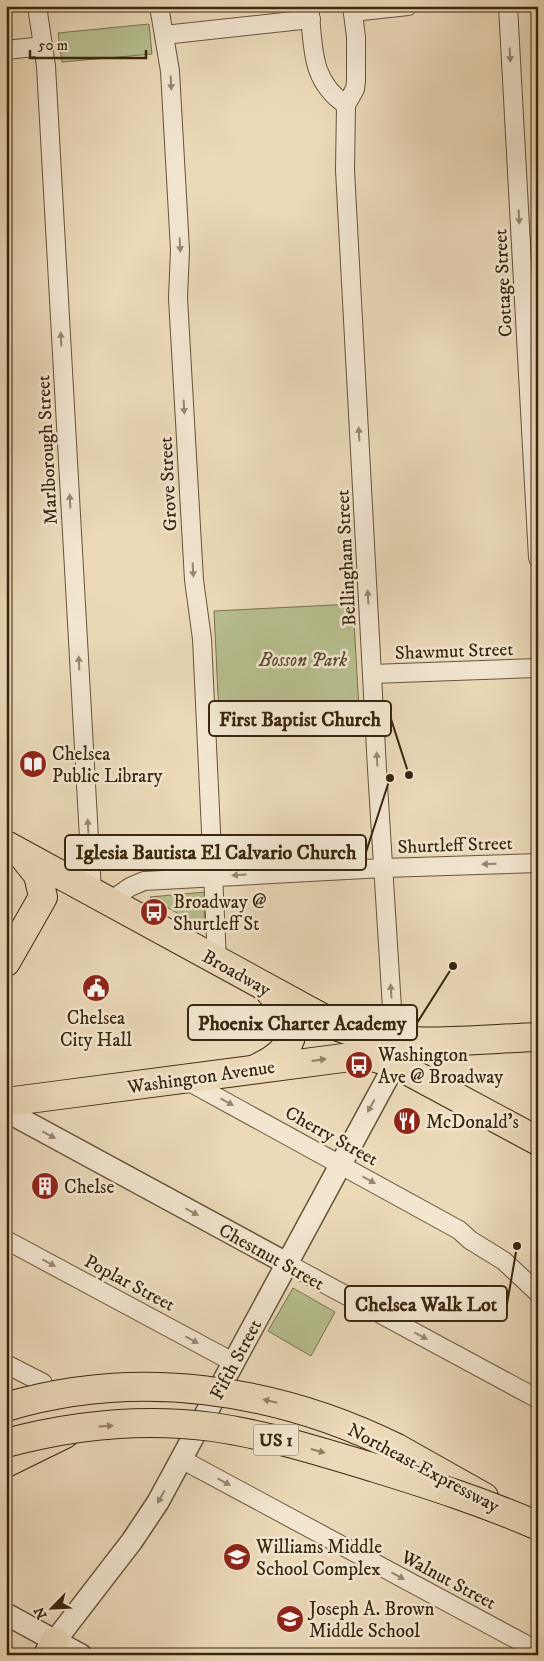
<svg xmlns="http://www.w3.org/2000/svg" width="544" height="1661" viewBox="0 0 544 1661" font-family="'IM FELL DW Pica',serif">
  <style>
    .green { fill: #b7bf8f; stroke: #78734e }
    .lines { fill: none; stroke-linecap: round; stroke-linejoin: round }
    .minor-casing { stroke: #665438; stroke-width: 20 }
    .tertiary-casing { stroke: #665438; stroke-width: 24 }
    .primary-casing { stroke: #39270e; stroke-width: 30 }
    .motorway-casing { stroke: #39270e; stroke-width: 30 }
    .minor { stroke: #f2e6d1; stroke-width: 18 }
    .tertiary { stroke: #f2e6d1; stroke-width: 21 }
    .primary { stroke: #ebd9b8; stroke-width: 28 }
    .motorway { stroke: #ebd9b8; stroke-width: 28 }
    .motorway-bridge-casing { stroke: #39270e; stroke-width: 30; stroke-linecap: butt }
    .motorway-bridge { stroke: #ebd9b8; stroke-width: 28 }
    .oneway { fill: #968670 }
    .oneway2 { fill: #928063 }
    .labels { text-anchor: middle; stroke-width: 5; stroke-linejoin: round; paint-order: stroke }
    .shield { fill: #f2e6d1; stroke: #706048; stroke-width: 1 }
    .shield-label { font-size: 18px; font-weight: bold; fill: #39270e }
    .street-label { font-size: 19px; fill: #39270e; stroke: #f2e6d1 }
    .park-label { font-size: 19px; font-style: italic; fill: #584d2e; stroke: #f2e6d1 }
    .poi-label { font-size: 19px; fill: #39270e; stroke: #f2e6d1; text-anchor: start }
    .leader { fill: none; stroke: #39270e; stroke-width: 2 }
    .callout-dot { fill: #39270e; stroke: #f2e6d1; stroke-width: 2 }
    .callout { fill: #f2e6d1; stroke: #39270e; stroke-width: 2 }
    .callout-label { font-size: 20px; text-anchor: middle; font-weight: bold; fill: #39270e }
  </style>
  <rect width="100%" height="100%" fill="#ebd9b8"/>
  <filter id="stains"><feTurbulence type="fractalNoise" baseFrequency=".004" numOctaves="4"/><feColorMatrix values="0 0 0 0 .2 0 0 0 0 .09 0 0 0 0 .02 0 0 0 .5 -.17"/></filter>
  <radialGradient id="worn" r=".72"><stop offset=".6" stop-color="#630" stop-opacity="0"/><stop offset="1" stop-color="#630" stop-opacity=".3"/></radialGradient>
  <g class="green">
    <polygon points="149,24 152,54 62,62 58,33"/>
    <polygon points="353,604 359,709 219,715 214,611"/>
    <polygon points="205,892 204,929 150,897"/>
    <polygon points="293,1288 335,1312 311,1356 268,1331"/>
  </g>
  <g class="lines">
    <g class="minor-casing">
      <g id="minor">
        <polyline points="37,6 46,66 92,892"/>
        <polyline points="159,6 170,71 180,250 178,298 194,580 202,639 217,960"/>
        <path d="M309,6C314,46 309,80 346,105"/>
        <polyline points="352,6 356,37 356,81 355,89 346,105 345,170 377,769 394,1040"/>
        <polyline points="508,6 538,558"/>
        <polyline points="353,12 408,6"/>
        <polyline points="164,35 311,19"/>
        <polyline points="6,50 44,46"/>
        <polyline points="372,674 538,668"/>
        <polyline points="110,901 130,887 144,881 384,868 538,863"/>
        <polyline points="184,1079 459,1230 470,1240 504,1261 538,1293"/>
        <polyline points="6,1240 233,1362"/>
        <polyline points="286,1263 538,1399"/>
        <polyline points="6,1364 43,1383"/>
        <polyline points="181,1459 538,1651"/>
      </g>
    </g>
    <g class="tertiary-casing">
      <g id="tertiary">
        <polyline points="6,1111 286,1263"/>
        <polyline points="6,1614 81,1655"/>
        <polyline points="55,1641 132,1541 158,1502 395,1064"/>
      </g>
    </g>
    <g class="primary-casing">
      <g id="primary">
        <path d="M6,845L341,1028C400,1050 475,1039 538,1037"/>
        <polyline points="6,962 43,897 38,875 22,855"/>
        <path d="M259,1067C297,1049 304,1022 271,993"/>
        <polyline points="6,1102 366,1055 395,1064 538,1141"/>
      </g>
    </g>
    <g class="motorway-casing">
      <g id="motorway">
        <polyline points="397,1448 484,1497"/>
        <polyline points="6,1463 65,1434"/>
        <polyline points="48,1655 55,1641"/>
      </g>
    </g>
    <use href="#minor" class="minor"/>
    <use href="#tertiary" class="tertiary"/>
    <use href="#primary" class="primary"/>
    <use href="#motorway" class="motorway"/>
    <g class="motorway-bridge-casing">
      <g id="motorway-bridge">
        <path d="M6,1407C137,1368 276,1388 397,1448"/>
        <path d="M6,1443C73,1425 145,1418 213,1427C268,1435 322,1452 375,1468C430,1485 483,1502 536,1525"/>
      </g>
    </g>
    <use href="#motorway-bridge" class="motorway-bridge"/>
  </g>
  <defs><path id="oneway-solid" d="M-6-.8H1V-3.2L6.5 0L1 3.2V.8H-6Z" transform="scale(1.25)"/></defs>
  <g class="oneway">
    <use href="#oneway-solid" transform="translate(510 55) rotate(87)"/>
    <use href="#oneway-solid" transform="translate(171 83) rotate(87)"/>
    <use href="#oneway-solid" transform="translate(519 217) rotate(87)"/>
    <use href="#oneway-solid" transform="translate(180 245) rotate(87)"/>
    <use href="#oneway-solid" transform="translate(61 339) rotate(-93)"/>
    <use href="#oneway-solid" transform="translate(184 407) rotate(87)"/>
    <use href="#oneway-solid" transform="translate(359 434) rotate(-93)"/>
    <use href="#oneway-solid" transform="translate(70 501) rotate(-93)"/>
    <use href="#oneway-solid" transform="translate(193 570) rotate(87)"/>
    <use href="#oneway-solid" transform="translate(368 597) rotate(-93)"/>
    <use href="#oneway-solid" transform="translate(79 663) rotate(-93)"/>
    <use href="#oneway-solid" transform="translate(377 759) rotate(-93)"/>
    <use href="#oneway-solid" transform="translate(88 826) rotate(-93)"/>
    <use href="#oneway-solid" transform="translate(489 864) rotate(178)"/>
    <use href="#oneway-solid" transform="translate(239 875) rotate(177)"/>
    <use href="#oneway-solid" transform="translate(391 991) rotate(-94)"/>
    <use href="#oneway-solid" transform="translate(227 1102) rotate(29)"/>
    <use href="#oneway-solid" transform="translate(371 1106) rotate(119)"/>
    <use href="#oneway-solid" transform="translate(49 1135) rotate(28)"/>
    <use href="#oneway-solid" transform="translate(369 1180) rotate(29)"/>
    <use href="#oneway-solid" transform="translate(192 1212) rotate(28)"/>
    <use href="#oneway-solid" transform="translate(49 1263) rotate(28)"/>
    <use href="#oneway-solid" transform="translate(421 1336) rotate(28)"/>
    <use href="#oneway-solid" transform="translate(192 1340) rotate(28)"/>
    <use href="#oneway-solid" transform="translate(224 1482) rotate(28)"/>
    <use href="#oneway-solid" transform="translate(161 1497) rotate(119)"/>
    <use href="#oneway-solid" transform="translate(398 1576) rotate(28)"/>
  </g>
  <g class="oneway2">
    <use href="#oneway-solid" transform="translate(319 1060) rotate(-8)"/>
    <use href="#oneway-solid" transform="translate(270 1401) rotate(-167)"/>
    <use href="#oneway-solid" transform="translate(106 1426) rotate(-4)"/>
    <use href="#oneway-solid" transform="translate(318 1451) rotate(15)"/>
  </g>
  <defs>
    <g id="library-disc" transform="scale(1.4375)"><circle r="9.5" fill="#8f2418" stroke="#f2e6d1"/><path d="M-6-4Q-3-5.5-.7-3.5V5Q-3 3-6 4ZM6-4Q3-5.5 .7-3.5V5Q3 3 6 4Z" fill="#fff"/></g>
    <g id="bus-disc" transform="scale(1.4375)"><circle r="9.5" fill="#8f2418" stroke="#f2e6d1"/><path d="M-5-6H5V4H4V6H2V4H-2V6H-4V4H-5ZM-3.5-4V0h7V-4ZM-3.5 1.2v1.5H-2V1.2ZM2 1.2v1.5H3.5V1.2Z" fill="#fff"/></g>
    <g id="civic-disc" transform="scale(1.4375)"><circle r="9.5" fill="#8f2418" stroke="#f2e6d1"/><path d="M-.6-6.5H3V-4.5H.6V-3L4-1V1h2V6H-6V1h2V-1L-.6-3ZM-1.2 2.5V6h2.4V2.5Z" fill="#fff"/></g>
    <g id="restaurant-disc" transform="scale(1.4375)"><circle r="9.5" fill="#8f2418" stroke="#f2e6d1"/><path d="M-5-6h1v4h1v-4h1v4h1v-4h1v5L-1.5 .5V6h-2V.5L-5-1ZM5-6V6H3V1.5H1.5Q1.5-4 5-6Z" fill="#fff"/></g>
    <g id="building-disc" transform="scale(1.4375)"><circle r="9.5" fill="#8f2418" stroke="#f2e6d1"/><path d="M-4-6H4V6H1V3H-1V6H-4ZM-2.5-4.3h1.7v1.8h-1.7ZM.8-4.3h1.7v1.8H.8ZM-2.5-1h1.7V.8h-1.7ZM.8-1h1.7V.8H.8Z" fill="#fff"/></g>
    <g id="school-disc" transform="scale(1.4375)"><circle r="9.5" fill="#8f2418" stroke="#f2e6d1"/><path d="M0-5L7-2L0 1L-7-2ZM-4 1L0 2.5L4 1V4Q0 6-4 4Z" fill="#fff"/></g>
  </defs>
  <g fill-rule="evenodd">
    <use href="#library-disc" x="33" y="764"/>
    <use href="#bus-disc" x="154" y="912"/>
    <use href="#civic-disc" x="96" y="988"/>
    <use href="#bus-disc" x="359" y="1065"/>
    <use href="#restaurant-disc" x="407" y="1121"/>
    <use href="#building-disc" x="45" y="1186"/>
    <use href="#school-disc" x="237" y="1557"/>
    <use href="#school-disc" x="290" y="1619"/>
  </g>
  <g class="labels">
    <rect class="shield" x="253.5" y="1424.5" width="45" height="31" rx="4"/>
    <g class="shield-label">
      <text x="276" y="1446">US 1</text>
    </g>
    <g class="street-label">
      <text transform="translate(502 283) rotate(-93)" y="7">Cottage Street</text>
      <text transform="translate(46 450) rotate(-93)" y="7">Marlborough Street</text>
      <text transform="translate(167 484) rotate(-93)" y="7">Grove Street</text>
      <text transform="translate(345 558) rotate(-93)" y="7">Bellingham Street</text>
      <text transform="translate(454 650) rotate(-2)" y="7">Shawmut Street</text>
      <text transform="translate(455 844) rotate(-2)" y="7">Shurtleff Street</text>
      <text transform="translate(237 972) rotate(29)" y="7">Broadway</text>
      <text transform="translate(201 1076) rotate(-8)" y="7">Washington Avenue</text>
      <text transform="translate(332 1135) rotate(29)" y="7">Cherry Street</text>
      <text transform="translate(272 1256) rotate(29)" y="7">Chestnut Street</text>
      <text transform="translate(130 1282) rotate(28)" y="7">Poplar Street</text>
      <text transform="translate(235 1359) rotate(-62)" y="7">Fifth Street</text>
      <text transform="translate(424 1467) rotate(28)" y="7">Northeast Expressway</text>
      <text transform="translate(449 1579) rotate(28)" y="7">Walnut Street</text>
    </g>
    <g class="park-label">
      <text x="303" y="666">Bosson Park</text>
    </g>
    <g class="poi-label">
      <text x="52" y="760">Chelsea<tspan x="52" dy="22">Public Library</tspan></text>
      <text x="173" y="908">Broadway @<tspan x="173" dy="22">Shurtleff St</tspan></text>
      <text x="96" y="1024" text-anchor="middle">Chelsea<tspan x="96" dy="22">City Hall</tspan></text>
      <text x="378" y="1061">Washington<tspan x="378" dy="22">Ave @ Broadway</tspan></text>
      <text x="426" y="1128">McDonald's</text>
      <text x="64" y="1193">Chelse</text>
      <text x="256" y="1553">Williams Middle<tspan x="256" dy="22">School Complex</tspan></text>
      <text x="309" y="1615">Joseph A. Brown<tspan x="309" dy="22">Middle School</tspan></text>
    </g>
  </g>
  <path class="leader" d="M409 775L391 719M390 778L366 852M453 966L417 1023M517 1246L507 1304"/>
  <g class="callout-dot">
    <circle cx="409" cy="775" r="5"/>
    <circle cx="390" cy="778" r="5"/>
    <circle cx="453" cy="966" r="5"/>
    <circle cx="517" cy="1246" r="5"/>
  </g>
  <g class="callout">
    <rect x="209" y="701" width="182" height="35" rx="5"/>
    <rect x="65" y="835" width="301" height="35" rx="5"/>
    <rect x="188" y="1005" width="229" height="35" rx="5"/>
    <rect x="345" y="1286" width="162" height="35" rx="5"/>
  </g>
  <g class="callout-label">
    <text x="300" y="726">First Baptist Church</text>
    <text x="216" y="859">Iglesia Bautista El Calvario Church</text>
    <text x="302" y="1030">Phoenix Charter Academy</text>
    <text x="426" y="1311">Chelsea Walk Lot</text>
  </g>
  <rect width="544" height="1661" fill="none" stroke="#ebd9b8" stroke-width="25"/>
  <rect x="8" y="8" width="529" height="1646" fill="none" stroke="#39270e" stroke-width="2.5"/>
  <rect x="12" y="12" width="519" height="1636" fill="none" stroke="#39270e"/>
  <g transform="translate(52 1608) rotate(246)" stroke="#f2e6d1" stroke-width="4" paint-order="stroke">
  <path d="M0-4L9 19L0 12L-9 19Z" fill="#39270e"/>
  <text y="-8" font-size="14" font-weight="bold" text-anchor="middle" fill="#39270e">N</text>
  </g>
  <path d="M30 50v8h116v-8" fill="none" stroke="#39270e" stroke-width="2.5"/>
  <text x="38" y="50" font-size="15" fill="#39270e" stroke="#f2e6d1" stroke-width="4" paint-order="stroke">50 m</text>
  <rect width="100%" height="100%" filter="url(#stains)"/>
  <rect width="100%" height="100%" fill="url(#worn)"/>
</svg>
